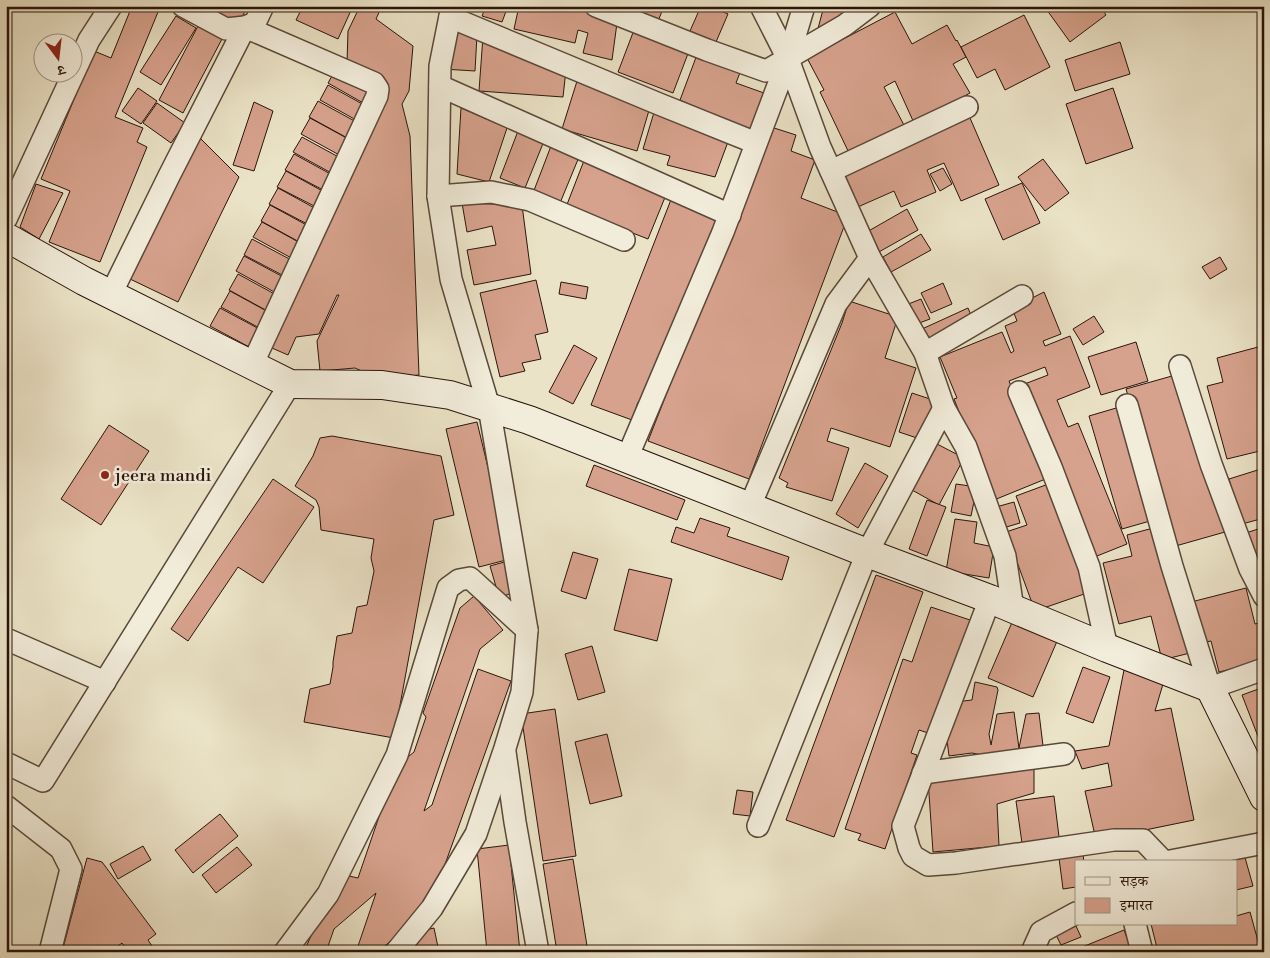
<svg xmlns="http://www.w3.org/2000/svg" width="1270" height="958" viewBox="0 0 1270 958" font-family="'Libre Bodoni','Noto Serif Devanagari',serif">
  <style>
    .building { fill: #d7a28d; stroke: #2a140b }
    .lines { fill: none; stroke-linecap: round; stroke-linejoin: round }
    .street-casing { stroke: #5a483a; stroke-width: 24 }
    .secondary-casing { stroke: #2a140b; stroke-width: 30 }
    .street { stroke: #f2eddb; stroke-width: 21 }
    .secondary { stroke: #f2eddb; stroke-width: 28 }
    .poi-dot { fill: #8f2418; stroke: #f2eddb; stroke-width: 2 }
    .labels { text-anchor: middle; stroke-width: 5; stroke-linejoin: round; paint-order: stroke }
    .poi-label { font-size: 18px; fill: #2a140b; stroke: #f2eddb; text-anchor: start }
  </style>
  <rect width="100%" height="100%" fill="#ebe3c7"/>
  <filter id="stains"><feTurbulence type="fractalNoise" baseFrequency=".004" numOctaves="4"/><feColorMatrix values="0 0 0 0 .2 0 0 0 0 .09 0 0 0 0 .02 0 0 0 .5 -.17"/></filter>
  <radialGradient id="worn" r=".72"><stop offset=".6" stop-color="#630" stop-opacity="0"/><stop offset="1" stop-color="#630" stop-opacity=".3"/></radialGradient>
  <g class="building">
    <polygon points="132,6 144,6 158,12 115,117 143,128 137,142 147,147 100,262 49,242 70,191 41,179 94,51 111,58"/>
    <polygon points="203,6 248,6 238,24"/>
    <polygon points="303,6 353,6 338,39 296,20"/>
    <polygon points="360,6 382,6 376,19 413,46 409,91 402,104 410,136 419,375 379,379 355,368 320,371 317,341 339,295 337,295 319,334 296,337 288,355 265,345 381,101 389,87 370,72 347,63 348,31"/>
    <polygon points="486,6 508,6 502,22 482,16"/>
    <polygon points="519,6 574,6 617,23 612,60 583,53 588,33 578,30 575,43 514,29"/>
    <polygon points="612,6 664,6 657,24"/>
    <polygon points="701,6 709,6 728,14 716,42 690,31"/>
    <polygon points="824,6 863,6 816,36"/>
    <polygon points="1044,6 1100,6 1106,15 1070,42"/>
    <polygon points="895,12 912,44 947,25 956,41 957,40 966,57 953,64 970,93 914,123 895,81 884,87 905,127 849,153 820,92 824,90 807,58"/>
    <polygon points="1024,15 1050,67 1005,90 995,69 977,78 961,47"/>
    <polygon points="176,16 196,28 161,85 140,72"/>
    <polygon points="198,26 222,39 183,113 159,100"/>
    <polygon points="453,27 477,35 475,71 443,69"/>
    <polygon points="634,30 689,51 673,93 618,72"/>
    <polygon points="483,36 566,70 563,97 479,91"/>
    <polygon points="1120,42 1130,74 1075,91 1065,60"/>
    <polygon points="698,52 741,70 736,83 764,93 751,131 680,100"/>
    <polygon points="336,69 373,90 365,104 328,83"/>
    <polygon points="578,78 600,85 598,91 650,107 637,151 562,129"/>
    <polygon points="328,85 366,106 358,121 320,100"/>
    <polygon points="138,88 157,101 141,124 122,111"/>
    <polygon points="1113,88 1133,148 1086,164 1066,104"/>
    <polygon points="318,101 360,124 351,140 309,117"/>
    <polygon points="254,102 273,111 254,171 233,165"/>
    <polygon points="157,103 185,123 171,143 143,123"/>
    <polygon points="461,108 507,128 489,182 457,174"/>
    <polygon points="655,109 729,139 715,177 667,165 670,156 643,149"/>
    <polygon points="967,111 999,185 961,201 944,163 927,170 936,192 901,207 894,191 851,210 837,178"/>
    <polygon points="310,118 352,141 343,157 301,134"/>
    <polygon points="771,127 796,135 791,151 815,160 801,198 848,216 749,479 648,441"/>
    <polygon points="518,131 544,141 525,188 500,178"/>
    <polygon points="199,137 239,177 178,302 130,279"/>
    <polygon points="302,137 344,160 335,175 293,152"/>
    <polygon points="551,146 579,157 560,203 533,193"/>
    <polygon points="294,154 336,177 327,192 285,170"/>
    <polygon points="585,158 668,190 648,239 566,207"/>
    <polygon points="1043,159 1069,193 1045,211 1018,177"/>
    <polygon points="943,168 952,184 940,191 930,174"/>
    <polygon points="286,171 328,194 320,209 277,187"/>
    <polygon points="1022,183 1040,223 1003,240 985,199"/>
    <polygon points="36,184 63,193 39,239 20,227"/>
    <polygon points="278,188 320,211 311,226 269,204"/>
    <polygon points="672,197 716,220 647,405 638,402 632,420 591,405"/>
    <polygon points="462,203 522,205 531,274 474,285 467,250 496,245 492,226 467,232"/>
    <polygon points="270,205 312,228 303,244 261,221"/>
    <polygon points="907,209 918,230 877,253 865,233"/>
    <polygon points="262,222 304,245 295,260 253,237"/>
    <polygon points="921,234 931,250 891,272 883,257"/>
    <polygon points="252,239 295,262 286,277 244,255"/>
    <polygon points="244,256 287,279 278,294 236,271"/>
    <polygon points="1220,257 1227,269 1210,279 1202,267"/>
    <polygon points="238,274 280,297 271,313 229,290"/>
    <polygon points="536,280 548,332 535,335 541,359 522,363 525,371 500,377 480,293"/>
    <polygon points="561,282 588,287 586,299 559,294"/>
    <polygon points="943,283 952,304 931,313 921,293"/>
    <polygon points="230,291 272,314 263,330 221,307"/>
    <polygon points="1044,292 1061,334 1043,341 1045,346 1070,336 1090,387 1057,400 1068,427 1078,423 1127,544 1092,558 1022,385 1048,375 1045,367 1009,381 1048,478 994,500 954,399 957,398 940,357 1002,332 1011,353 1014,351 1005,326 1017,321 1012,308"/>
    <polygon points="921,299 930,319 911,326 901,307"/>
    <polygon points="849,301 898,317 885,358 916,368 890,447 831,428 827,441 849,448 832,501 786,487 788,483 779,478 842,323"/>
    <polygon points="220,308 263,331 253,349 210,326"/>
    <polygon points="968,308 973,320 927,341 922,329"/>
    <polygon points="1094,316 1104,332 1083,345 1073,329"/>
    <polygon points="1136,342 1148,381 1101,395 1088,357"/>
    <polygon points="574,345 597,358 573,404 549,392"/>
    <polygon points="1258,347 1264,367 1264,450 1227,459 1207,386 1223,382 1217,358"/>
    <polygon points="1179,374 1225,532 1172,547 1126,389"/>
    <polygon points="912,393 936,401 923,440 899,432"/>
    <polygon points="1123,406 1157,519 1122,529 1089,416"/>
    <polygon points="477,422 510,559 479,567 446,429"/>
    <polygon points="109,425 149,451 101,525 61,499"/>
    <polygon points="332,436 441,456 454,515 434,520 394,738 304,722 310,689 330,684 333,667 333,662 337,636 352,633 357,607 367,605 374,571 371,558 374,539 321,530 319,507 316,500 295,486 313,456 320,438"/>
    <polygon points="937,444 964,458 939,505 912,490"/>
    <polygon points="865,463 888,476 858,528 836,514"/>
    <polygon points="594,465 685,500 677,520 586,486"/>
    <polygon points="1264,468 1264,518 1242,524 1229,479"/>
    <polygon points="273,479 314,507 263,583 238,567 188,641 171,629"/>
    <polygon points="1051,483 1090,592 1035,611 1006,532 1027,525 1016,496"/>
    <polygon points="956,484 977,487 971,516 951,512"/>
    <polygon points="927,500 946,507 927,556 909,549"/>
    <polygon points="1014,502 1020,523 1003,528 996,507"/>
    <polygon points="700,518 730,528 727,536 789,557 782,580 671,542 676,527 694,533"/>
    <polygon points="955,519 977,522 974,543 994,547 989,578 946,571"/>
    <polygon points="1157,527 1190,653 1162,660 1151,616 1119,624 1103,563 1132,556 1127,535"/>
    <polygon points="1264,527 1264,579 1243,534"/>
    <polygon points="573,552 598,559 586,599 561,591"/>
    <polygon points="508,561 518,592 499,597 490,566"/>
    <polygon points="629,569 672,579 657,641 614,630"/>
    <polygon points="876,575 923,592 834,837 786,820"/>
    <polygon points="1246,588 1255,624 1264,622 1264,661 1219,672 1211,641 1201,643 1191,602"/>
    <polygon points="474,596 503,630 480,649 424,811 432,805 478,669 511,681 430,906 378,952 356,952 376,893 334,929 326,952 304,952 323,908 334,892 349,876 358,878 396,767 414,752 426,717 423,713 460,608"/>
    <polygon points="931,607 973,621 934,735 919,730 911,753 917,755 885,849 858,840 861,834 845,829 903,659 912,662"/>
    <polygon points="1013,620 1058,639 1033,697 988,678"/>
    <polygon points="592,646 605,692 578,700 565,654"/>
    <polygon points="1083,667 1110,677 1093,723 1066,713"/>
    <polygon points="1124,670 1163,684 1155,711 1171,708 1194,820 1096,840 1085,791 1112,786 1108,763 1082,769 1075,751 1109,746"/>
    <polygon points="975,682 997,687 998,690 989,734 991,745 997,714 1014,712 1019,748 1026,714 1039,713 1044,754 1001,759 972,753 949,756 947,740 955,702 972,700"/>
    <polygon points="1264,687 1264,752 1242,695"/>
    <polygon points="555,709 576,856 543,861 521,714"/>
    <polygon points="607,734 622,796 590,804 575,742"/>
    <polygon points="1034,765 1034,793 997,804 999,846 933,852 928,779"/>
    <polygon points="737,790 753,792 750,816 733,814"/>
    <polygon points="1054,796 1060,845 1023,850 1016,801"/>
    <polygon points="220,814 238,836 193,873 175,850"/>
    <polygon points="509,845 520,952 487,952 477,849"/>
    <polygon points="143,846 151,860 118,879 110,864"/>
    <polygon points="237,847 252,865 216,893 202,875"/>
    <polygon points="1244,854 1253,886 1236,890 1236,862 1215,862"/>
    <polygon points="1083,855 1084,862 1076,862 1076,887 1063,889 1059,858"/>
    <polygon points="87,858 102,862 156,934 148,940 156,952 128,952 122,943 110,952 62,952"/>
    <polygon points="573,859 588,952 557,952 543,864"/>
    <polygon points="1250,912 1261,952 1158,952 1151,924 1236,924 1236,916"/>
    <polygon points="1076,926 1081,937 1061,945 1056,935"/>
    <polygon points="434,928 439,952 417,952 413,933"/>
    <polygon points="1124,930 1132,952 1070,952"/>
  </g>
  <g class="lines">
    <g class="street-casing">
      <g id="street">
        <polyline points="183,6 226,29 245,27 255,23 263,6"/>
        <polyline points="596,6 707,50 766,71 845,25 870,6"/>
        <polyline points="761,6 788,59"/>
        <polyline points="450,17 659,104 756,143"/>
        <polyline points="788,59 804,6"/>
        <polyline points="440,86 730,215"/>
        <polyline points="831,171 967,107"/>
        <polyline points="438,196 491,192 530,200 624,240"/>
        <polyline points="6,219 89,40 111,6"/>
        <polyline points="111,294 169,176 245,27 374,83 378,89 377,96 252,365"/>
        <polyline points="925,353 1022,296"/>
        <polyline points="1180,366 1211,464 1250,569 1264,596"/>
        <polyline points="1019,392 1051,467 1089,567 1107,648"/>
        <polyline points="1127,405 1172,566 1210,688 1264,669"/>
        <polyline points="627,458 723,232 788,59 820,147 870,258"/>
        <polyline points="750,506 836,304 870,258 925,353 944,408"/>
        <polyline points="990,599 903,826 909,848 913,856 928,865 956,863 1114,840 1143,840 1164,862"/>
        <polyline points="6,639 105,682"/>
        <polyline points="505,752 515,822 538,952"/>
        <polyline points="6,763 43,781 290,384"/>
        <polyline points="923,773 1064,754"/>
        <polyline points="6,806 61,849 71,869 50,952"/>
        <polyline points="758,826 867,553 944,408 966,447 1005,556 1013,609"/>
        <polyline points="1165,862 1264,843"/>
        <polyline points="1135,924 1142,952"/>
        <polyline points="285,952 328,894 397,755 448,588 459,580 470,578 527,630 489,407 451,279 438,196 440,66 452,6"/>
        <polyline points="396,952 432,908 476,834 505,748 522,692 527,630"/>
        <polyline points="1032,952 1041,932 1076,913"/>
      </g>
    </g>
    <g class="secondary-casing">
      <polyline id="secondary" points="6,237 84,281 290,384 382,385 450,395 529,420 867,553 990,599 1107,648 1210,688 1264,797"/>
    </g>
    <use href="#street" class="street"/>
    <use href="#secondary" class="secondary"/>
  </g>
  <circle class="poi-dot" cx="105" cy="475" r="5"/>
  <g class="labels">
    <g class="poi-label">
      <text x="115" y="481">jeera mandi</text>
    </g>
  </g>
  <rect width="1270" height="958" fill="none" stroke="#ebe3c7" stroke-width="25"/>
  <rect x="8" y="8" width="1255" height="943" fill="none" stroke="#2a140b" stroke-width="2.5"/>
  <rect x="12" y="12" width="1245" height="933" fill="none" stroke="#2a140b"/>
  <rect x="1075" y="860" width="162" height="65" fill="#f2eddb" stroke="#a29688"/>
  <rect x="1085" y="877" width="25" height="8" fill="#f2eddb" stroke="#a29688"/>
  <text x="1120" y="886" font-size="15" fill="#2a140b">सड़क</text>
  <rect x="1085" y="898" width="25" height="15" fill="#d7a28d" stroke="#a29688"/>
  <text x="1120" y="910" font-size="15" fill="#2a140b">इमारत</text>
  <g transform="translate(58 58) rotate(165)"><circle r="24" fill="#f2eddb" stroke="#a29688"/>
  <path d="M0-4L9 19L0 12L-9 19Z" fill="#8f2418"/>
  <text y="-8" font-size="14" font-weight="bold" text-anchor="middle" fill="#2a140b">उ</text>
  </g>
  <rect width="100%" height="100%" filter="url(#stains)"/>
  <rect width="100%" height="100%" fill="url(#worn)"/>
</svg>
